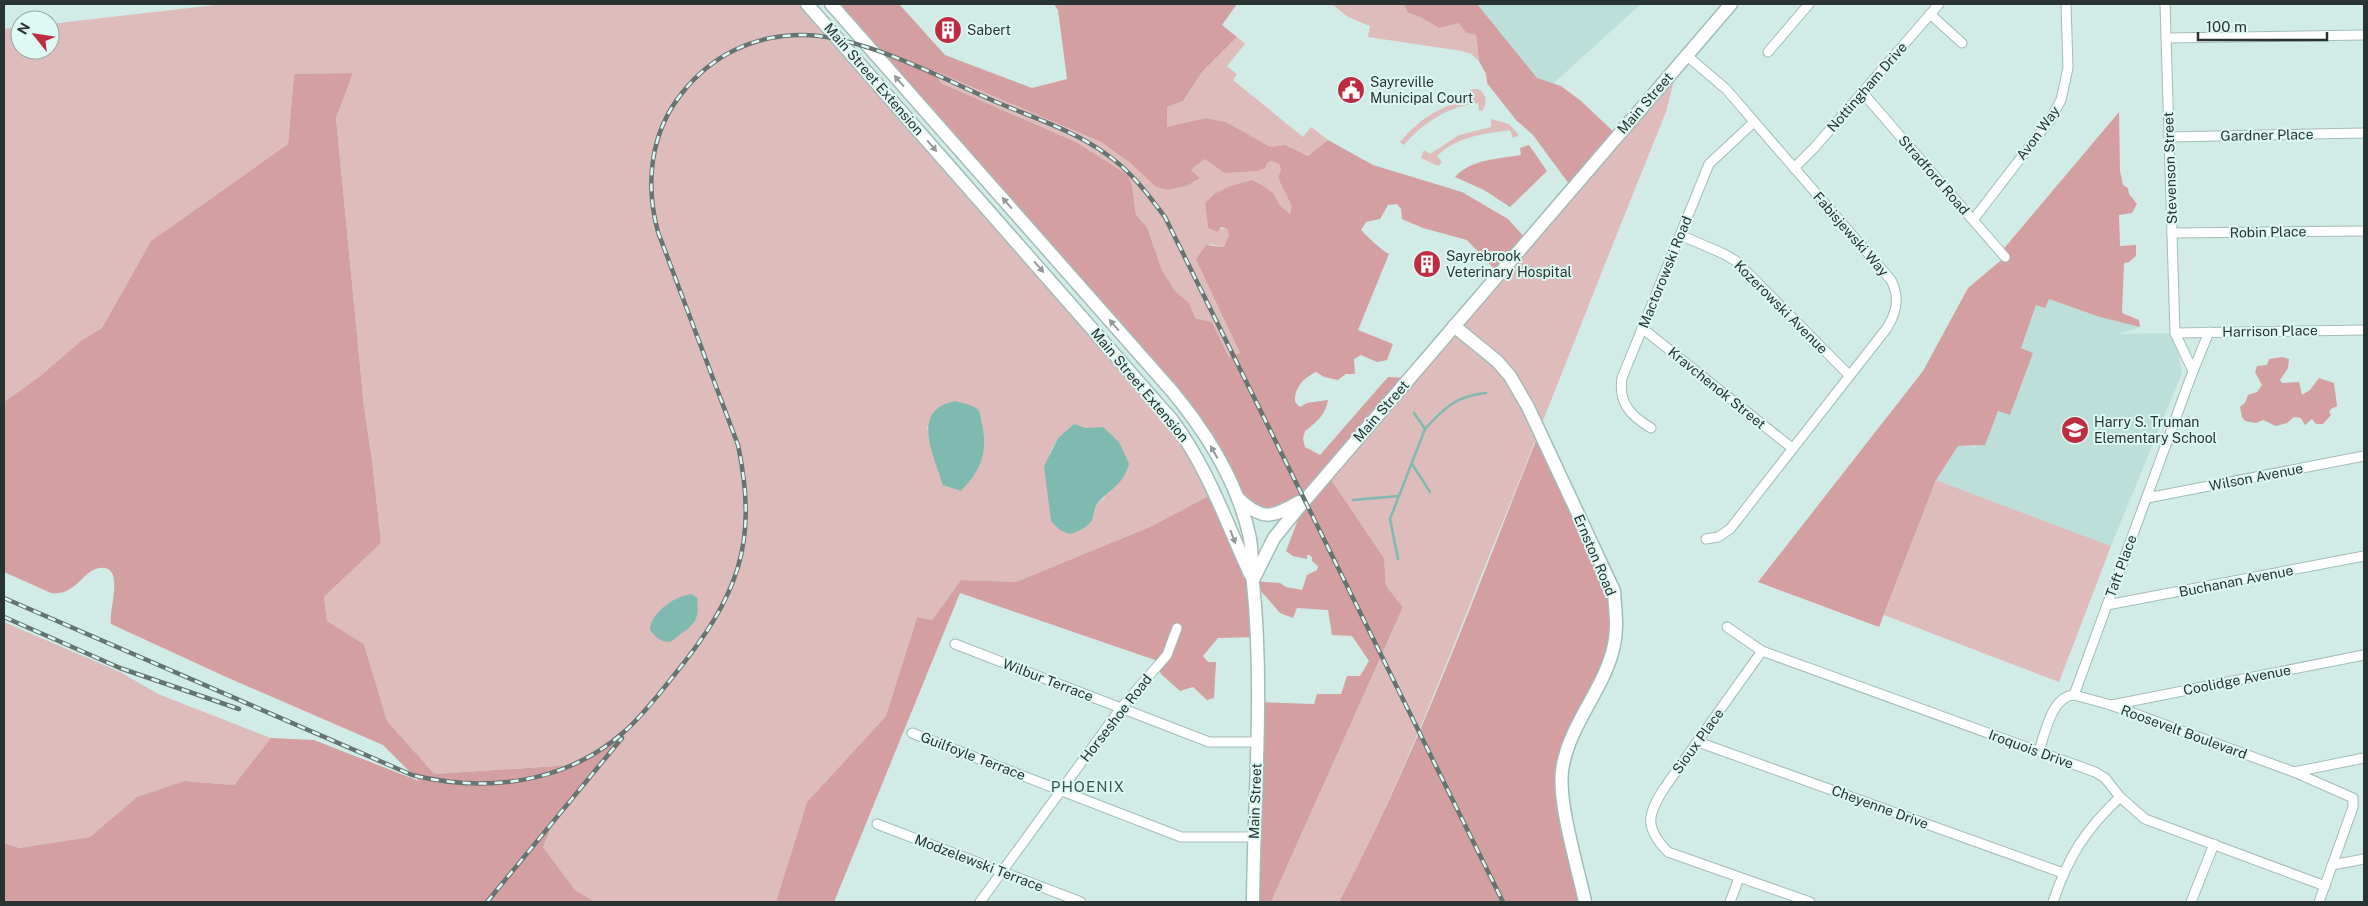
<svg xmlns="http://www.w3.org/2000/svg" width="2368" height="906" viewBox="0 0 2368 906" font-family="'Public Sans',sans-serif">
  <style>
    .built { fill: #bddfd9 }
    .green { fill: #debcbc; fill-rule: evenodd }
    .forest { fill: #d49fa0; fill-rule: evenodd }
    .water { fill: #7fbab1 }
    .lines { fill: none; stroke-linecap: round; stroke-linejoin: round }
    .stream { stroke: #7fbab1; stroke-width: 2.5 }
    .street-casing { stroke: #a3bcb8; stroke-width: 11 }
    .secondary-casing { stroke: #a3bcb8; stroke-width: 15 }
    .street { stroke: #fff; stroke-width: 9 }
    .secondary { stroke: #fff; stroke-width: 12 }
    .rail-casing { stroke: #657471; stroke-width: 4.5 }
    .rail { stroke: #def9f4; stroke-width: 2.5; stroke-dasharray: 8; stroke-linecap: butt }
    .oneway { fill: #949998 }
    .labels { text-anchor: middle; stroke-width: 4; stroke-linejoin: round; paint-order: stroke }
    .poi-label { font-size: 14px; fill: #293331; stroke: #def9f4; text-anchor: start }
    .street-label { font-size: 14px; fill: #293331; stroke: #def9f4 }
    .neighbourhood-label { font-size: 15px; letter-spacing: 1px; fill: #3b524e; stroke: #def9f4 }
  </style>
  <rect width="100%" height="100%" fill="#d1ebe6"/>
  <g class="built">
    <polygon points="1466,4 1641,4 1545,91"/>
    <polygon points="2049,298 2100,317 2140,327 2119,334 2175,333 2182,373 2111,546 1936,480 1958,446 1976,447 1998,411 2010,415 2033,353 2021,348 2036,305"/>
  </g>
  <g class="green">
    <path d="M224,4H807L1141,383L1216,492L1152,526L1016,582L961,580L932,620L917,617L886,716L807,802L776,902H595L575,890L543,847L554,821L642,714L625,731L603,747L571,765L433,774L387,721L364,644L327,621L324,597L381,543L372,460L364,407L336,118L353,73L294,74L288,144L151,241L102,328L82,340L39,377L4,402V29L20,27V50H50V24ZM981,415L982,424L943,485L927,427ZM1074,424L1086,428L1105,497L1096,505L1092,519L1049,454L1058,438Z"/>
    <polygon points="1332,4 1404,4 1408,13 1420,17 1439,28 1459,22 1466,33 1476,35 1479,61 1471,54 1462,51 1368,37 1370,26 1348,17"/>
    <polygon points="1237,37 1245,44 1227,66 1237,74 1233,80 1303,137 1311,127 1328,140 1308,156 1285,145 1270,148 1226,122 1206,118 1167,128 1167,107 1183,101 1202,72"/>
    <path d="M1678,64L1666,112C1604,264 1545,418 1483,571C1439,683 1395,796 1339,902H1271L1403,607L1386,586L1384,558L1327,475Z"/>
    <polygon points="933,69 1101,142 1129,162 1156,187 1168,190 1187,186 1200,178 1191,170 1205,159 1224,173 1272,161 1279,164 1281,169 1278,178 1293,206 1290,214 1280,205 1273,193 1264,186 1252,180 1230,186 1214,194 1205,203 1208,228 1227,229 1229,235 1224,247 1210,244 1197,259 1240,353 1229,357 1212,322 1195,318 1188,303 1175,291 1162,270 1147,227 1136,215 1132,185 1128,175 1076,142 941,83"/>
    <path d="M1472,89H1478C1487,94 1488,103 1482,111L1479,110L1478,103C1447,107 1424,122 1404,145L1400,142C1419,119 1442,105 1471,98L1470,91Z"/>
    <path d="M1491,119L1509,124L1518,134V136L1513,138L1510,130C1483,134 1458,136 1437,156L1442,162L1438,166L1421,158L1424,150L1430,154L1459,135L1491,127Z"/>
    <polygon points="1936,480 2111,546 2059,682 1884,615"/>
    <polygon points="4,622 120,672 158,694 271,738 234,785 184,781 137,797 90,837 19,848 4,843"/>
  </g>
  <g class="forest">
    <path d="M831,4H899L945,55L1032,88L1067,79L1058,10L1054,4H1237L1222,25L1237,37L1202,72L1183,101L1167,107V127L1206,118L1226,122L1270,147L1285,145L1308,156L1328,140L1373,165L1462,192L1508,219L1527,240L1499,274L1467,240L1423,228L1402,219L1401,209L1397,204L1388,205L1380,219L1366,222L1361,230C1367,236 1382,251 1389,254L1358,330L1393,344L1387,360L1377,362L1361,355L1354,359L1355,374H1346L1338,380L1324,377L1316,372C1303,378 1294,388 1295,402L1300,407L1307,403L1328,400C1326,414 1316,423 1305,431L1303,439L1305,447L1320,455L1388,377L1409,378L1327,474L1384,558L1386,586L1403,607L1271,902H1253L1258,702L1314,704L1317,694H1341L1347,676H1360L1369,661L1352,636L1332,635L1328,610L1297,608L1293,618L1280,613L1253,582L1257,637L1218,638L1203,656L1208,662H1216L1214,698L1207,700L1193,687L1180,691L1161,674L1155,660L960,593L834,902H776L807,802L886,716L917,617L932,620L961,580L1016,582L1152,526L1216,492L1253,581L1280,583L1286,587L1302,590L1307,575L1317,570L1318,566L1312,561V557L1309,555H1307V559L1293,556L1286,551L1306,499L1279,513L1250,509L1200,429ZM933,70L1101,142L1129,162L1156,187L1168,190L1187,186L1200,178L1191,170L1205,159L1224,173L1257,171L1265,168L1267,163L1272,161L1279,164L1281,169L1278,178L1292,206L1290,214L1280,205L1273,193L1264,186L1252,180L1230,186L1214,194L1205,203L1208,228L1218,232L1221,227L1227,229L1229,235L1224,247L1206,245L1196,259L1240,353L1229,357L1212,322L1195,318L1189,303L1175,291L1162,270L1147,227L1136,215L1132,185L1128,175L1076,142L941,83Z"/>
    <polygon points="1404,4 1477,4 1537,78 1561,86 1581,101 1617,135 1572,188 1533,135 1516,120 1487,83 1486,74 1479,61 1476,35 1466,33 1459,23 1439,28 1420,17 1408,13"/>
    <path d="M353,73L336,118L364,407L372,460L381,543L324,597L327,621L364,644L387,721L434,774L571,765L603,747L625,731L649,705L554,821L543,847L575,890L595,902H4V843L19,848L90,837L137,797L184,781L234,785L271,738L314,740L419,781L383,745L224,676L111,624C108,611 126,565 100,568C82,570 77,596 51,593L4,572V402L39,377L82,340L102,328L151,241L288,144L294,74Z"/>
    <polygon points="2119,112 2120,171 2123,185 2128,188 2129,194 2137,204 2132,213 2119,215 2120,246 2136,245 2136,256 2129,262 2124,263 2122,313 2139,320 2140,327 2100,317 2049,299 2045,308 2036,305 2021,348 2033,353 2010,415 1998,411 1985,445 1958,446 1936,480 1879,627 1758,582 1923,371 1968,288 2005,257 2001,252"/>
    <path d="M1529,145L1547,171L1510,207L1484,190L1455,177C1471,159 1499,159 1521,155L1520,148Z"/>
    <polygon points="2282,357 2289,359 2288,368 2280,380 2282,383 2299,382 2302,395 2310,390 2319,378 2334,383 2337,406 2331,409 2329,412 2331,415 2323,424 2316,424 2312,419 2305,425 2301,418 2294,417 2287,423 2276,426 2263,420 2256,423 2245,421 2242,417 2240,407 2245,403 2248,395 2257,392 2262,385 2255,372 2257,366 2267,365 2269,359"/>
    <path d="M1539,433L1614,591L1617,624L1562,772L1585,902H1339C1418,752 1476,591 1539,433Z"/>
  </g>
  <g class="water">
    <path d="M956,401C961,403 969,404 974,407C981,410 981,418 982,424C988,453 981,470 961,491L943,485C934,455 909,409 956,401Z"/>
    <path d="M1074,424L1086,428L1103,427L1119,442L1129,464C1122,487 1110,488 1097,504C1094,508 1094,515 1092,520C1087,528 1078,532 1069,534L1060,530L1051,521L1044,466L1058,438Z"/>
    <path d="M692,594L698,599C696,605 699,609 697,615C695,626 680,634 672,641C662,644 656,637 650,630C650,613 676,595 692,594Z"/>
  </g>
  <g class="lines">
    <g class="stream">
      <path d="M1425,429C1444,408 1456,396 1486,393"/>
      <polyline points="1412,464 1430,492"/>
      <polyline points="1353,500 1399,496"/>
      <polyline points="1398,559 1390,519 1425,429 1414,413"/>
    </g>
    <g class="street-casing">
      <g id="street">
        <polyline points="1930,14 1962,43"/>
        <polyline points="2166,38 2364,35"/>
        <polyline points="1768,52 1809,4"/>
        <path d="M1686,55L1726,89L1891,280C1900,297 1897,312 1887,328L1730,529L1718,537L1706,539"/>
        <polyline points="1862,92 2005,257"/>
        <polyline points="2169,137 2364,133"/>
        <polyline points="1794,168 1815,147 1939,4"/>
        <polyline points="1973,220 2050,120 2061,100 2068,68 2066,4"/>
        <polyline points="2172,233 2364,231"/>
        <polyline points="1680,235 1724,254 1736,261 1849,375"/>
        <polyline points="1642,328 1792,448"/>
        <polyline points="2175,333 2364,330"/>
        <polyline points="2193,371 2209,332"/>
        <path d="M1651,428C1631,416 1618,403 1622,378L1709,164L1754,122"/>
        <polyline points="2147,498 2364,456"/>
        <polyline points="2107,605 2364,556"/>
        <polyline points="1727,627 1762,651 2095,772 2105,778 2120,797 2145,819 2325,886"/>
        <polyline points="955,644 1209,742 1257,742"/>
        <path d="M1762,651L1665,787C1647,815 1644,827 1668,852L1810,902"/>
        <polyline points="2074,695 2111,705 2294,772 2353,798 2353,807 2319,902"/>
        <polyline points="2112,705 2364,655"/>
        <polyline points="912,733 1181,837 1254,837"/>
        <polyline points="1698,742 2063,873"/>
        <path d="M2039,751C2045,733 2052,696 2074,695L2193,371L2175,333L2165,4"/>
        <polyline points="2294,772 2364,758"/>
        <polyline points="877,824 1081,902"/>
        <polyline points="2332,865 2364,859"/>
        <polyline points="980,902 1121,708 1167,655 1177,628"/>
        <polyline points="1730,902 1739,878"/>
        <path d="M2053,902C2068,857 2085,830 2120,797"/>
        <polyline points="2191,902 2214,844"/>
      </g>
    </g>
    <g class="secondary-casing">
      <g id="secondary">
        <path d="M807,4L1172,420C1208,468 1225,520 1250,574"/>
        <path d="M831,4L1172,391C1206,432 1237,482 1249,534C1253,549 1251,567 1253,583C1264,689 1254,796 1253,902"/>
        <path d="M1454,326L1497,361L1510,376L1528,407L1614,591C1615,610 1618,626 1614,645C1605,689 1568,725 1562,771C1558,804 1578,868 1585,902"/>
        <path d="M1238,498C1262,521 1272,518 1299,502"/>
        <polyline points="1254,578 1274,538 1300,506 1731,4"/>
      </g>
    </g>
    <use href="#street" class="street"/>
    <use href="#secondary" class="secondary"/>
    <g class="rail-casing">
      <g id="rail">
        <path d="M4,598L412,775C486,793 566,784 625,731C643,715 659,694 675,674C737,597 759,545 738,445L658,232C645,184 650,133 682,93C712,55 754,35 802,35C861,35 939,77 994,101C1031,117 1073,130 1106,154C1131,171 1147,193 1165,217L1503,902"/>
        <polyline points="4,617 120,668 239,709"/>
        <polyline points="487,902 622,738"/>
      </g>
    </g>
    <use href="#rail" class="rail"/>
  </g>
  <defs><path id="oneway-solid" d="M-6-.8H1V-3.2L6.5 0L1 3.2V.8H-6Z" transform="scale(1.25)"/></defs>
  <g class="oneway">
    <use href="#oneway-solid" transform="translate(899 81) rotate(-131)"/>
    <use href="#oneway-solid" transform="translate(932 146) rotate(49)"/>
    <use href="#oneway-solid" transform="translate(1007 203) rotate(-131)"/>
    <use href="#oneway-solid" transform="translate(1039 267) rotate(49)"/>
    <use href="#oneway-solid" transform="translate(1114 325) rotate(-131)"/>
    <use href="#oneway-solid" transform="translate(1214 452) rotate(-119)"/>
    <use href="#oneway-solid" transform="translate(1233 537) rotate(69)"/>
  </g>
  <defs>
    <g id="building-disc" transform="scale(1.4375)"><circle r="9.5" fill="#bd2c41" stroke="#def9f4"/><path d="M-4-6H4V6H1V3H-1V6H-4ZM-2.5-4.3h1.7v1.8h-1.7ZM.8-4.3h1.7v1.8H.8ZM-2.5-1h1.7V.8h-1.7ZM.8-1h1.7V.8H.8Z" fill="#fff"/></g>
    <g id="civic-disc" transform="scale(1.4375)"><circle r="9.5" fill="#bd2c41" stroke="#def9f4"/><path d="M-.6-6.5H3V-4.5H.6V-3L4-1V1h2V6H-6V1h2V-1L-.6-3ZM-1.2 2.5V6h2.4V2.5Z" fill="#fff"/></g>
    <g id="school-disc" transform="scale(1.4375)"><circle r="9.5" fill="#bd2c41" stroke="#def9f4"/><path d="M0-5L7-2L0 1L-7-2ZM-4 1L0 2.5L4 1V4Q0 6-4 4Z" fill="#fff"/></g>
  </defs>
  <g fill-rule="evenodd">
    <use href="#building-disc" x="948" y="30"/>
    <use href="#civic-disc" x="1351" y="90"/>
    <use href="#building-disc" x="1427" y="264"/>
    <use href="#school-disc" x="2075" y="430"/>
  </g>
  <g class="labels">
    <g class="poi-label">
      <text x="967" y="35">Sabert</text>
      <text x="1370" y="87">Sayreville<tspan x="1370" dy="16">Municipal Court</tspan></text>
      <text x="1446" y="261">Sayrebrook<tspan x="1446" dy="16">Veterinary Hospital</tspan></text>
      <text x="2094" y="427">Harry S. Truman<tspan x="2094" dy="16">Elementary School</tspan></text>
    </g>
    <g class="street-label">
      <text transform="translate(874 79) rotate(49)" y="5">Main Street Extension</text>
      <text transform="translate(1867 87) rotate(-49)" y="5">Nottingham Drive</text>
      <text transform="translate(1645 103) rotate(-49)" y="5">Main Street</text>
      <text transform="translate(2038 133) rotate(-54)" y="5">Avon Way</text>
      <text transform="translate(2267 135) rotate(-1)" y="5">Gardner Place</text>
      <text transform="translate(2170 168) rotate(-92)" y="5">Stevenson Street</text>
      <text transform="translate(1934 175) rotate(49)" y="5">Stradford Road</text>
      <text transform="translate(2268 232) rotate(-1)" y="5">Robin Place</text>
      <text transform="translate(1851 234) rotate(49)" y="5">Fabisjewski Way</text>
      <text transform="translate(1665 272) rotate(-68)" y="5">Mactorowski Road</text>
      <text transform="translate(1781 307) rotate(45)" y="5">Kozerowski Avenue</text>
      <text transform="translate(2270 331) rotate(-1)" y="5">Harrison Place</text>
      <text transform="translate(1140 385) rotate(50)" y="5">Main Street Extension</text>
      <text transform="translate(1717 388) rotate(39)" y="5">Kravchenok Street</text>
      <text transform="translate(1381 411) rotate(-49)" y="5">Main Street</text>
      <text transform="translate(2256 477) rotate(-11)" y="5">Wilson Avenue</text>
      <text transform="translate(1595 555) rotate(67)" y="5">Ernston Road</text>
      <text transform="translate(2121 566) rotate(-70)" y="5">Taft Place</text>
      <text transform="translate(2236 581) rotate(-11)" y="5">Buchanan Avenue</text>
      <text transform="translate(1048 680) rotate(21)" y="5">Wilbur Terrace</text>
      <text transform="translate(2237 680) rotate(-11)" y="5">Coolidge Avenue</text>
      <text transform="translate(1116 718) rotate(-52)" y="5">Horseshoe Road</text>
      <text transform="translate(2184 732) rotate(20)" y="5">Roosevelt Boulevard</text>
      <text transform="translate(1698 741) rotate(-54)" y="5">Sioux Place</text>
      <text transform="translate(2031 749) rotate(20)" y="5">Iroquois Drive</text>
      <text transform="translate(973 756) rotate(21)" y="5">Guilfoyle Terrace</text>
      <text transform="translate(1255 801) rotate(-88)" y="5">Main Street</text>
      <text transform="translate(1880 807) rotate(20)" y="5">Cheyenne Drive</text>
      <text transform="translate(979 863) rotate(21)" y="5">Modzelewski Terrace</text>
    </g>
    <g class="neighbourhood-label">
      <text x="1088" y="792">PHOENIX</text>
    </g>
  </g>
  <rect width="2368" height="906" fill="none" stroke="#293331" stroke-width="10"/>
  <g transform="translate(35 35) rotate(300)"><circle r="24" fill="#def9f4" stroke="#96aaa6"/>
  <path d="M0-4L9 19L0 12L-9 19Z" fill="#bd2c41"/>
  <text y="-8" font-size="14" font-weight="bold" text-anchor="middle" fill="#293331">N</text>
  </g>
  <path d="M2198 32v8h129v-8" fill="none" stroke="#293331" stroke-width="2.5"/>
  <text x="2206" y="32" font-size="15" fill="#293331" stroke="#def9f4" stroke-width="4" paint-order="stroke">100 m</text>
</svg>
